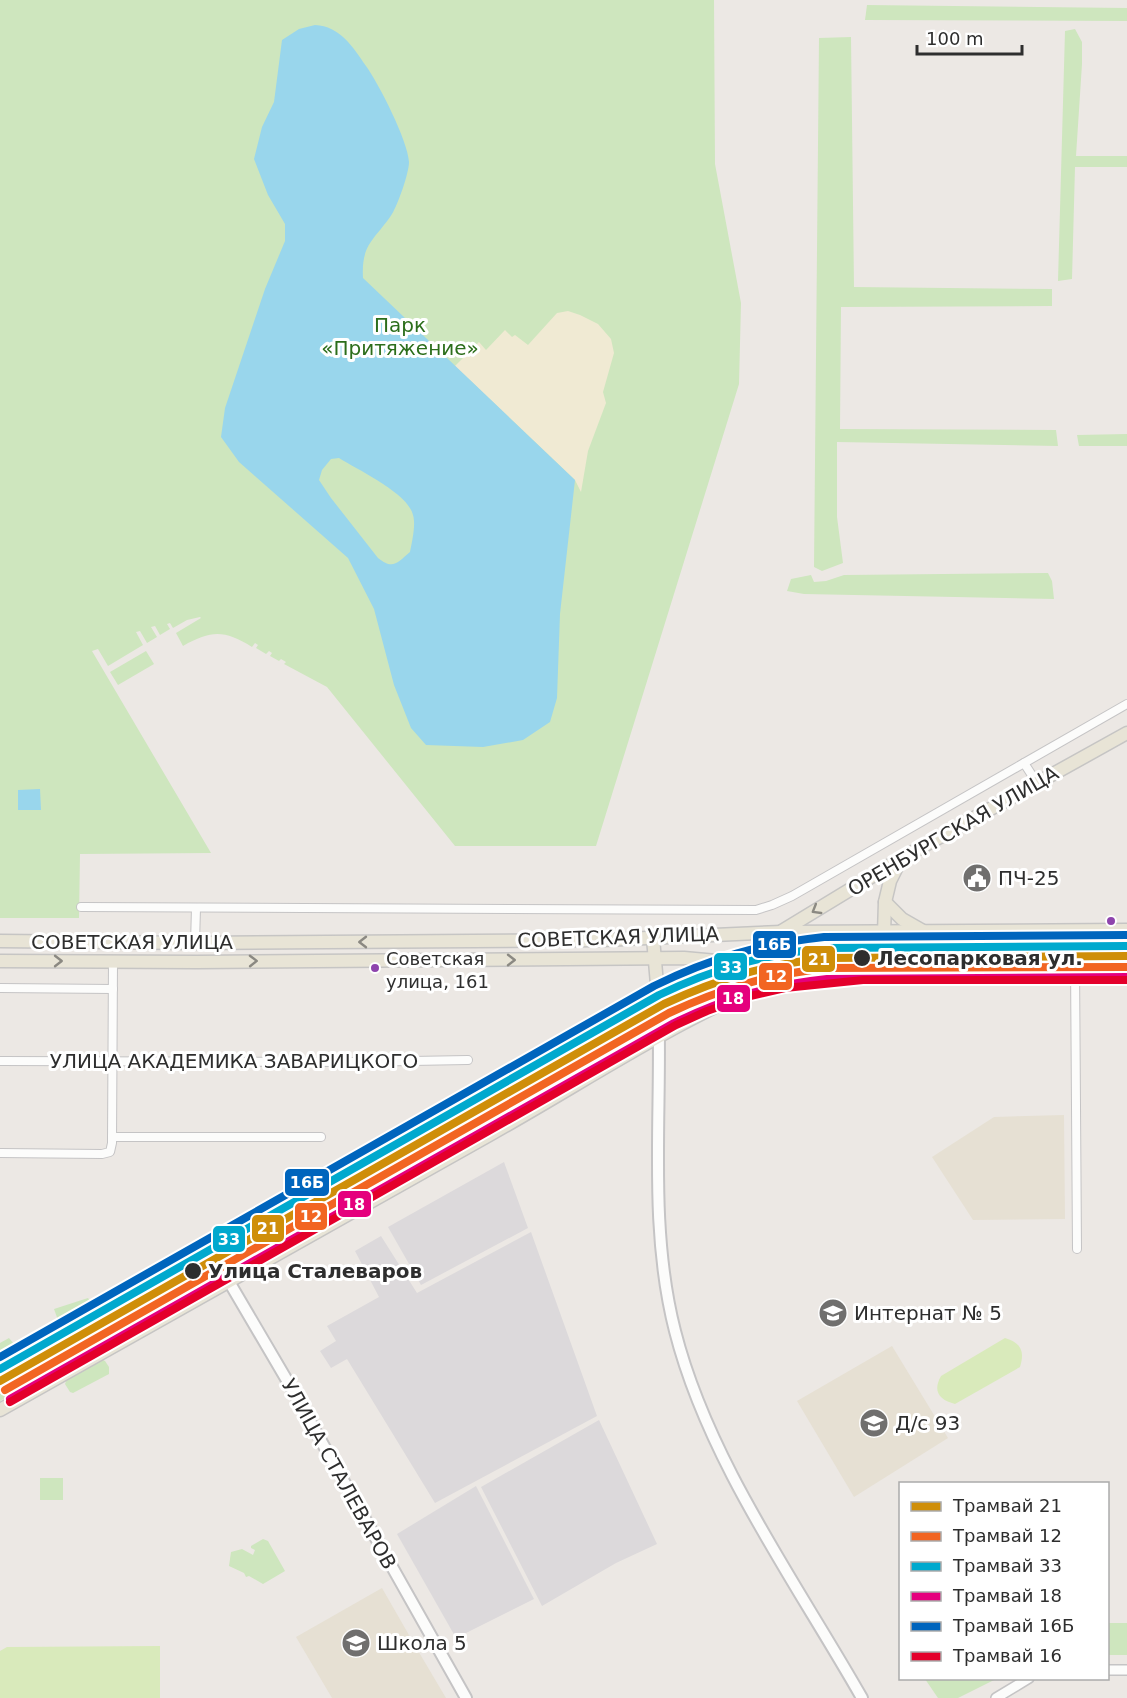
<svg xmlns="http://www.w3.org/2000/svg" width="1127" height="1698" viewBox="0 0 1127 1698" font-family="'DejaVu Sans',sans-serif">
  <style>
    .industrial { fill: #dcd9db }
    .education { fill: #e6e0d3 }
    .green { fill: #cee6be }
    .sand { fill: #f0ead3 }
    .pitch { fill: #d9eabb }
    .water { fill: #99d6ec; fill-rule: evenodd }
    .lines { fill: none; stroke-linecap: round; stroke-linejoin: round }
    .minor-casing { stroke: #c5c4c5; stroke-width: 10 }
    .tertiary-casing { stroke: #c5c4c5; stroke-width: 12 }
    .secondary-casing { stroke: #c5c4c5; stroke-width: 14 }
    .primary-casing { stroke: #c6c5c4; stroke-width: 15 }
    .minor { stroke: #fcfcfb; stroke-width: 8 }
    .tertiary { stroke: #fcfcfb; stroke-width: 9 }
    .secondary { stroke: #fcfcfb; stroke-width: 10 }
    .primary { stroke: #e8e4d6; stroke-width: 12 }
    .tram-1-casing { stroke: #fff; stroke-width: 12 }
    .tram-2-casing { stroke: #fff; stroke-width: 12 }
    .tram-3-casing { stroke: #fff; stroke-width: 12 }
    .tram-4-casing { stroke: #fff; stroke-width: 12 }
    .tram-5-casing { stroke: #fff; stroke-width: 12 }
    .tram-6-casing { stroke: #fff; stroke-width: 12 }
    .tram-1 { stroke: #cf8e09; stroke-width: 8 }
    .tram-2 { stroke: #f26522; stroke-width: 8 }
    .tram-3 { stroke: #00a9ce; stroke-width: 8 }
    .tram-4 { stroke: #e5007d; stroke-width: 8 }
    .tram-5 { stroke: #0065bd; stroke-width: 8 }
    .tram-6 { stroke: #e4002b; stroke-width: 8 }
    .oneway { stroke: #8b8982 }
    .bus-dot { fill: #8e44ad; stroke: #fff; stroke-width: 2 }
    .stop-dot { fill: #2e2e2e; stroke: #fff; stroke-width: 2 }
    .labels { text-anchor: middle; stroke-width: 6; stroke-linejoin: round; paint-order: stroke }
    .bus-label { font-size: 18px; fill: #2e2e2e; stroke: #fff; text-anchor: start }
    .park-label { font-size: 20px; fill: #2c6e1b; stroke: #fff }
    .street-label { font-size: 20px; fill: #2e2e2e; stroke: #fff }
    .poi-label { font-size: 20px; fill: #2e2e2e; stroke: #fff; text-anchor: start }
    .stop-label { font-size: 20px; font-weight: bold; fill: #2e2e2e; stroke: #fff; text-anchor: start }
    .line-badge { stroke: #fff; stroke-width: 2 }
    .badge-label { font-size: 16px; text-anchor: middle; font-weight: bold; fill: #fff }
  </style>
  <rect width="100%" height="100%" fill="#ece8e4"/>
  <g class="industrial">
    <polygon points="504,1162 528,1228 421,1285 388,1227"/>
    <polygon points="531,1232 597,1416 435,1503 347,1359 331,1368 320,1351 336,1341 327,1326 379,1297 355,1251 381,1236 417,1293"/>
    <polygon points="599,1420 657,1544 616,1563 542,1606 481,1487"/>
    <polygon points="476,1486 534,1599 456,1638 397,1534"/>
  </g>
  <g class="education">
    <polygon points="1064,1115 1065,1219 973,1220 932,1157 994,1117"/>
    <polygon points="892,1346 948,1438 854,1497 797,1401"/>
    <polygon points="382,1588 417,1649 446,1698 332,1698 296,1637"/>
  </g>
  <g class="green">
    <path d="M0,0H714L715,164L741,303L739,384L596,846H455L327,687L284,664L286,662L281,659L279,661L270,656L272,653L269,651L266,654L256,648L258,645L255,643L252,647C224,630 212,630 183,646L176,633L201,618L200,617L187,620L173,628L170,623L167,624L170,629L160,635L155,626L151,627L157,637L147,643L140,631L136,632L143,645L108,666L98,649L92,651L211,853L80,854L79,918H0Z"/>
    <polygon points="867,5 1127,8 1127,21 865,20"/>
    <polygon points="1075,29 1082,42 1082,64 1076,156 1127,156 1127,167 1075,167 1072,279 1058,281 1065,31"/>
    <polygon points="851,37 854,287 1052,289 1052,306 841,307 840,429 1056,430 1058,446 837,442 837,517 843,563 822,571 814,567 819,38"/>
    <polygon points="1127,434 1127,446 1079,446 1077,435"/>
    <polygon points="1048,573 1052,581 1054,599 804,594 787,591 791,579 811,575 814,582 826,581 844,575"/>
    <polygon points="146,651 154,664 118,685 110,672"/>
    <path d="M520,1092L527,1105C430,1157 337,1218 239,1267L231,1268L223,1259Z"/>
    <path d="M211,1266L214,1267C216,1275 215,1279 208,1285L0,1401V1384Z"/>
    <polygon points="88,1298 95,1309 0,1362 0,1343 9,1338 14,1344 59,1323 54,1309"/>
    <polygon points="101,1359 105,1361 109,1367 109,1374 73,1393 70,1392 65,1384 67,1379"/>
    <rect x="40" y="1478" width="23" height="22"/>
    <polygon points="263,1539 268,1541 285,1571 263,1584 249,1576 246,1577 244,1573 229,1566 231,1552 242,1549 253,1555 255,1550 251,1548 251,1546"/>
    <rect x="1108" y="1623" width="19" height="32"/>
    <polygon points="925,1679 996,1679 958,1698 938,1698"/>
  </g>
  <polygon class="sand" points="568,311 580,315 598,324 611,339 614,353 603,392 606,403 588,451 581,492 575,480 455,366 479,342 486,350 505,330 512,337 515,335 528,345 557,313"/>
  <g class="pitch">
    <path d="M1005,1338C1021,1343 1025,1351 1020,1367L955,1404C940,1400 932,1392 941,1376Z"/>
    <polygon points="160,1646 160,1698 0,1698 0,1651 7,1647"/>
  </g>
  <g class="water">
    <path d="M315,25C340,26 353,47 366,66C379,84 408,141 409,162C409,173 398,204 392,214C375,240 361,243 363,278L575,480L560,614L557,698L550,722L523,740L483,747L426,745L411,728L394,685L374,609L348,558L239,462L221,437L225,408L265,289L285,241V224L268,195L254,159L262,127L274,102L282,40L299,29ZM339,458C358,470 408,493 413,515C416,525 412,542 410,552C397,563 393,570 378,558L331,498L319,480L322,470L331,459Z"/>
    <polygon points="40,789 41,810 18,810 18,790"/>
  </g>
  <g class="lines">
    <g class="minor-casing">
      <g id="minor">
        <polyline points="1024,763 1037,783"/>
        <polyline points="81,907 756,910 772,905 792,896 1127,704"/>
        <polyline points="195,943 196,908"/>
        <polyline points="1075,963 1077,1249"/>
        <polyline points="0,988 113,989"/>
        <polyline points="0,1061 355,1062 468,1060"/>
        <polyline points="112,1137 321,1137"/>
        <polyline points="0,1153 102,1154 110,1152 112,1143 113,961"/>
      </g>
    </g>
    <g class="tertiary-casing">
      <g id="tertiary">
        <polyline points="1108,1670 1127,1670"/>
        <polyline points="996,1698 1029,1678"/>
      </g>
    </g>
    <g class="secondary-casing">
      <g id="secondary">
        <path d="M658,996C663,1107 647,1222 675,1331C708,1461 796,1582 862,1698"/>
        <polyline points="211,1251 285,1377 466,1698"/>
      </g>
    </g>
    <g class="primary-casing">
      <g id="primary">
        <polyline points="885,902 902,919 923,931"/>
        <polyline points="782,931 902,858 1127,733"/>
        <polyline points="0,941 197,943 603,940 781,932 1127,930"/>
        <polyline points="0,961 197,962 684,958 803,969 883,965 1127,964"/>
        <polyline points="883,965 885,902 890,881 901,859"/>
        <polyline points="0,1370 467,1107 519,1074 658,996 653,938"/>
        <path d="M0,1410C163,1318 327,1227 491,1134C591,1078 689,1011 797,971"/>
      </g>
    </g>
    <use href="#minor" class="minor"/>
    <use href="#tertiary" class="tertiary"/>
    <use href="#secondary" class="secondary"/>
    <use href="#primary" class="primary"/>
    <g class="tram-1-casing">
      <path id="tram-1" d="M0,1381L664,1004C720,978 765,965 826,958L1127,956"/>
    </g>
    <g class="tram-2-casing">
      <path id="tram-2" d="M5,1390L669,1013C723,988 767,975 827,968L1127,967"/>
    </g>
    <g class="tram-3-casing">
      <path id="tram-3" d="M0,1369L659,995C715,968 763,955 825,948L1127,946"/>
    </g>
    <g class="tram-4-casing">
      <path id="tram-4" d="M10,1399L674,1023C726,998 770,985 827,979L1127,977"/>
    </g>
    <g class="tram-5-casing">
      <path id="tram-5" d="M0,1357L654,986C711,958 760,944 824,937L1127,935"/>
    </g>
    <g class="tram-6-casing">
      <polyline id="tram-6" points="10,1402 676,1025 707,1011 746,997 785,988 863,980 1127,980"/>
    </g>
    <use href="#tram-1" class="tram-1"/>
    <use href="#tram-2" class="tram-2"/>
    <use href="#tram-3" class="tram-3"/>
    <use href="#tram-4" class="tram-4"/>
    <use href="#tram-5" class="tram-5"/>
    <use href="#tram-6" class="tram-6"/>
  </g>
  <defs><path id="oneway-chevron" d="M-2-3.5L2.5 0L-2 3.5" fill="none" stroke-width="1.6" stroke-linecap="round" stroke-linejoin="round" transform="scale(1.5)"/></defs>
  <g class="oneway">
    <use href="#oneway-chevron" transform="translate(816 910) rotate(149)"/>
    <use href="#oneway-chevron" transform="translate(363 942) rotate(180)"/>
    <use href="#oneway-chevron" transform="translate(511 960)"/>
    <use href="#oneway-chevron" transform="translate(58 961)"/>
    <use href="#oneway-chevron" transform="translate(253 961) rotate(-1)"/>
  </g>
  <defs>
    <g id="civic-disc" transform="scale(1.5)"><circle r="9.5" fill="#706f6e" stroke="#fff"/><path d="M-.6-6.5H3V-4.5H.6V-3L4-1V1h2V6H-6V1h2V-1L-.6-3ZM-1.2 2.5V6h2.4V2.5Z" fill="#fff"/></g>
    <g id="school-disc" transform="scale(1.5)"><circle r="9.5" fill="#706f6e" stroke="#fff"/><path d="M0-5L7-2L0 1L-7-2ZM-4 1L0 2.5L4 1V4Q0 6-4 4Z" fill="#fff"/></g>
  </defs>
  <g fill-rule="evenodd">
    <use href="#civic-disc" x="977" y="878"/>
    <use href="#school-disc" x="833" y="1313"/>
    <use href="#school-disc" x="874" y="1423"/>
    <use href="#school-disc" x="356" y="1643"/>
  </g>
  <g class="bus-dot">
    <circle cx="1111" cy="921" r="5"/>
    <circle cx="375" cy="968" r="5"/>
  </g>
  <g class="stop-dot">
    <circle cx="862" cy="958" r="9"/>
    <circle cx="193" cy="1271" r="9"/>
  </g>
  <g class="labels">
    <g class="bus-label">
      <text x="386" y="965">Советская<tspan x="386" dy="23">улица, 161</tspan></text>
    </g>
    <g class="park-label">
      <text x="400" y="332">Парк<tspan x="400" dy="23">«Притяжение»</tspan></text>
    </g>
    <g class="street-label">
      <text transform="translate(953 831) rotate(-30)" y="7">ОРЕНБУРГСКАЯ УЛИЦА</text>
      <text transform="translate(618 937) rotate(-2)" y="7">СОВЕТСКАЯ УЛИЦА</text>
      <text x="132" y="949">СОВЕТСКАЯ УЛИЦА</text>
      <text x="234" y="1068">УЛИЦА АКАДЕМИКА ЗАВАРИЦКОГО</text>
      <text transform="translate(339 1474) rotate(61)" y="7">УЛИЦА СТАЛЕВАРОВ</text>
    </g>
    <g class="poi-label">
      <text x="998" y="885">ПЧ-25</text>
      <text x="854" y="1320">Интернат № 5</text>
      <text x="895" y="1430">Д/с 93</text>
      <text x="377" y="1650">Школа 5</text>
    </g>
    <g class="stop-label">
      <text x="877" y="965">Лесопарковая ул.</text>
      <text x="208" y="1278">Улица Сталеваров</text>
    </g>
  </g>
  <g class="line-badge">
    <rect x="752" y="930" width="45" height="29" rx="6" fill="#0065bd"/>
    <rect x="801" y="945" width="35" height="28" rx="6" fill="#cf8e09"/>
    <rect x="713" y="952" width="35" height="29" rx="6" fill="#00a9ce"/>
    <rect x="758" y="962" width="35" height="29" rx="6" fill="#f26522"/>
    <rect x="716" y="984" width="35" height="29" rx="6" fill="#e5007d"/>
    <rect x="284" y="1168" width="46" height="29" rx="6" fill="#0065bd"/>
    <rect x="337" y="1190" width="35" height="28" rx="6" fill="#e5007d"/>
    <rect x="294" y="1202" width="34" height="29" rx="6" fill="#f26522"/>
    <rect x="251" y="1214" width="34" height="29" rx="6" fill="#cf8e09"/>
    <rect x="212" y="1225" width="34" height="28" rx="6" fill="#00a9ce"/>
  </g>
  <g class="badge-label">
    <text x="774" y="950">16Б</text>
    <text x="819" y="965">21</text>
    <text x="731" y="973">33</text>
    <text x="776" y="982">12</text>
    <text x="733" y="1004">18</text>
    <text x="307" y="1188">16Б</text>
    <text x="354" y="1210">18</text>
    <text x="311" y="1222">12</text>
    <text x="268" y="1234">21</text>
    <text x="229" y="1245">33</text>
  </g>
  <rect x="899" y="1482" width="210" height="198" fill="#ffffff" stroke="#ababab" stroke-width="1.5"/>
  <rect x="911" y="1502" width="30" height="9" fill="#cf8e09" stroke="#ababab" stroke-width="1.5"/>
  <text x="953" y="1512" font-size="18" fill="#2e2e2e">Трамвай 21</text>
  <rect x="911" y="1532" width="30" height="9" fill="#f26522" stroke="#ababab" stroke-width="1.5"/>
  <text x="953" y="1542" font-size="18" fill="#2e2e2e">Трамвай 12</text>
  <rect x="911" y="1562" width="30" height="9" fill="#00a9ce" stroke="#ababab" stroke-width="1.5"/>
  <text x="953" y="1572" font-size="18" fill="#2e2e2e">Трамвай 33</text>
  <rect x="911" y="1592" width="30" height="9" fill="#e5007d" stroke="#ababab" stroke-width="1.5"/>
  <text x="953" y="1602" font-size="18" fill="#2e2e2e">Трамвай 18</text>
  <rect x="911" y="1622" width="30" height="9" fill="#0065bd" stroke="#ababab" stroke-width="1.5"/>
  <text x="953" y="1632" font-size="18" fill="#2e2e2e">Трамвай 16Б</text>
  <rect x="911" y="1652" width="30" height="9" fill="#e4002b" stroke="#ababab" stroke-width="1.5"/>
  <text x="953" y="1662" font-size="18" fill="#2e2e2e">Трамвай 16</text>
  <path d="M917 45v9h105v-9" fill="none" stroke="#2e2e2e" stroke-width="3"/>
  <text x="926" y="45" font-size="18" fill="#2e2e2e" stroke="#ffffff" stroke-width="4.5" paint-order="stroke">100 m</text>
</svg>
